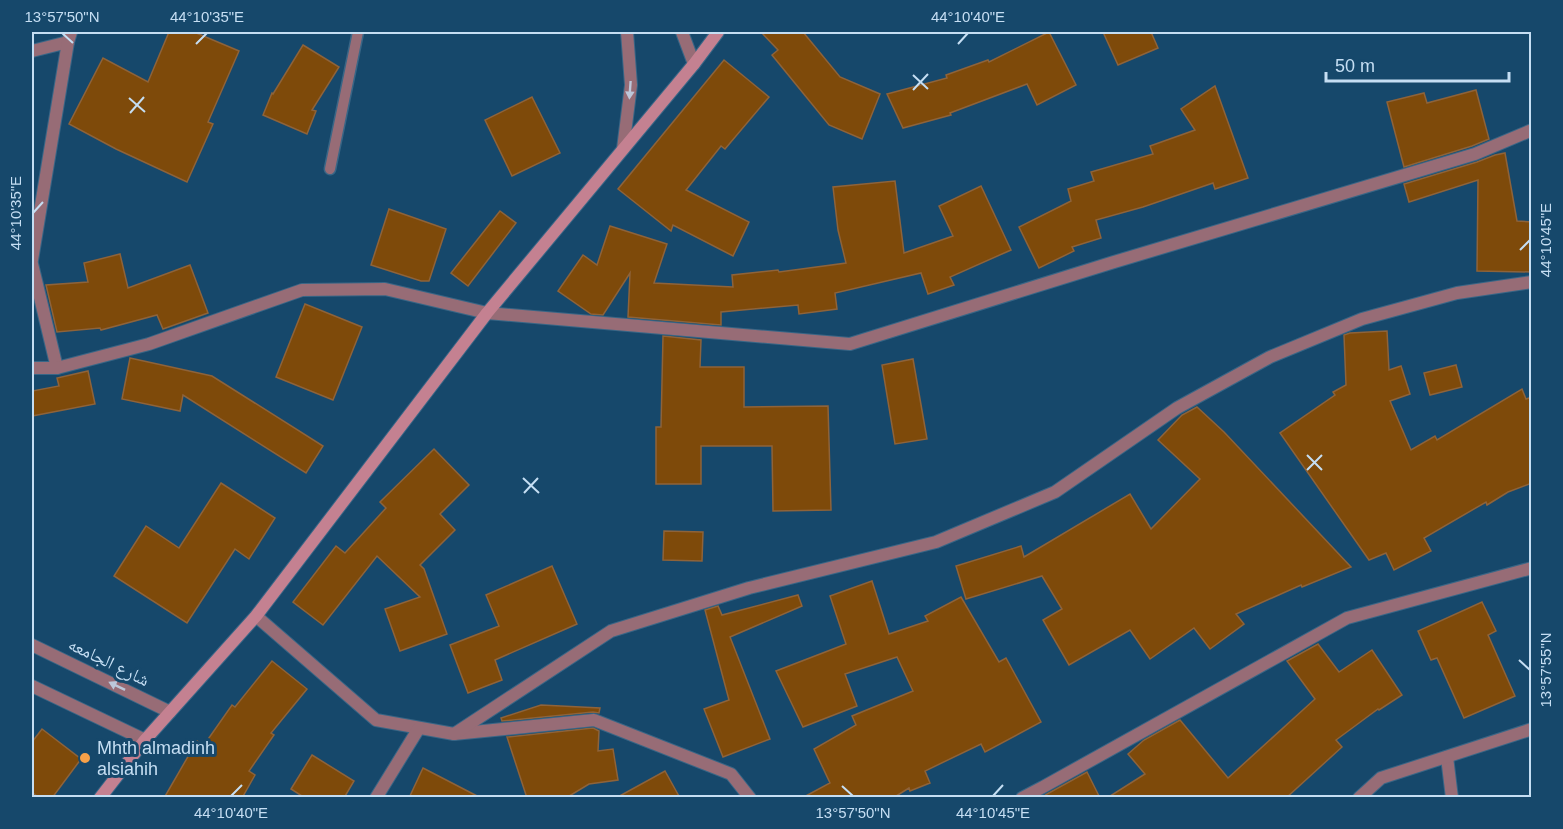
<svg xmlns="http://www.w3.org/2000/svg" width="1563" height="829" viewBox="0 0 1563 829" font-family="Arial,'Noto Naskh Arabic',sans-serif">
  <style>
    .building { fill: #7e4a0a; stroke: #8e633a; stroke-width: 1.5 }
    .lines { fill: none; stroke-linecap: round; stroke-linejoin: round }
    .service-casing { stroke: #396686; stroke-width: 13 }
    .minor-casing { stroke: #396686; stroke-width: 14 }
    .tertiary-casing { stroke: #396686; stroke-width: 14 }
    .secondary-casing { stroke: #396686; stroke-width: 14 }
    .service { stroke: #976c76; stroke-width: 10 }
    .minor { stroke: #976c76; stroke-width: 12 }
    .tertiary { stroke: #976c76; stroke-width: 12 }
    .secondary { stroke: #c48191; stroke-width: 12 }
    .oneway { fill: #bcc7da }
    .ticks { fill: none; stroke: #c5def3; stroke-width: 2 }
    .poi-dot { fill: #f7a149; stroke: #16486b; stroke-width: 2 }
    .labels { text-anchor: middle; stroke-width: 6; stroke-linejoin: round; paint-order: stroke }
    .street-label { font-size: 18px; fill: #c5def3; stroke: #16486b }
    .poi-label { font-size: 18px; fill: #c5def3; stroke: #16486b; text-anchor: start }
    .neatline { fill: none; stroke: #c5def3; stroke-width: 2 }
    .ticks-label { font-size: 15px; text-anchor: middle; fill: #c5def3 }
  </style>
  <rect width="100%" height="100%" fill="#16486b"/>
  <g class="building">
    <polygon points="169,32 194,32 239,51 208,122 213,124 187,182 116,149 69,124 103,58 148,82"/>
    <polygon points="761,32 803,32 840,77 880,94 862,139 829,125 772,55 778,50"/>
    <polygon points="1049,32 1076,85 1037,105 1027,84 950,113 951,115 903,128 887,94 947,78 946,75 988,60 989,62"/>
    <polygon points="1103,32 1151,32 1158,48 1118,65"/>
    <polygon points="303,45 339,67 312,110 316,111 307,134 263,115 272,93 273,94"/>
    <polygon points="724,60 769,97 725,149 721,146 686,190 749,222 733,256 673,225 671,231 618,189"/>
    <polygon points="1215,86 1248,178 1215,189 1213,183 1143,207 1096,220 1101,238 1072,247 1074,251 1039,268 1019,227 1071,201 1068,189 1094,181 1091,172 1153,154 1150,146 1195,130 1181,109"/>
    <polygon points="1476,90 1489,139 1472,146 1404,167 1387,102 1424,93 1427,103"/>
    <polygon points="532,97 560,153 512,176 485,120"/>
    <polygon points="1505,153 1517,221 1532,222 1532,272 1477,271 1478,180 1409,202 1404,184 1477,162 1495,155"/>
    <polygon points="895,181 904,253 953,236 939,206 981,186 1011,250 950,277 954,285 928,294 921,273 835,293 837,309 799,314 798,305 721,312 721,325 628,317 630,273 603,315 591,314 558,291 583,255 597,265 610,226 667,244 654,283 733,287 732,275 778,270 779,272 846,263 838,230 833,187"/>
    <polygon points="389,209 446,229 429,281 421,281 371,265"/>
    <polygon points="500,211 516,223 468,286 451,273"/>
    <polygon points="120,254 128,288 190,265 208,313 163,329 157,315 101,330 100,328 57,332 46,285 88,282 84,263"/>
    <polygon points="305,304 362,327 333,400 276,377"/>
    <polygon points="1387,331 1389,370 1401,366 1410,394 1390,401 1411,450 1435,436 1437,440 1522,389 1526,399 1532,397 1532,483 1508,492 1487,505 1486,502 1424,538 1431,551 1394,570 1386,553 1369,560 1280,433 1335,395 1333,392 1346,385 1344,335 1350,333"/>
    <polygon points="663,336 701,340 700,367 744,367 744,407 828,406 831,510 773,511 772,446 701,446 701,484 656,484 656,427 661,427"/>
    <polygon points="130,358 212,376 323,446 306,473 183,395 180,411 122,399"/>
    <polygon points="913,359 927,439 895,444 882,365"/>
    <polygon points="1456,365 1462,387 1430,395 1424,373"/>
    <polygon points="88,371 95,404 32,416 32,391 59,386 57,378"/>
    <polygon points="1197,407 1224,432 1351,567 1302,587 1301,585 1236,614 1244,624 1210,649 1194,628 1150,659 1130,630 1069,665 1043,620 1062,609 1042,576 966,599 956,566 1021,546 1024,557 1130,494 1151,529 1200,479 1158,440 1182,415"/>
    <polygon points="434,449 469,485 440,514 455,530 420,565 424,569 447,634 400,651 385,609 420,597 377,556 323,625 293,602 336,546 345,553 386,508 380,502"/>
    <polygon points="221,483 275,518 249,559 235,549 187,623 114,576 146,526 179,548"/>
    <polygon points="664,531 703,532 702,561 663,560"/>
    <polygon points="552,566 577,624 495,660 502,680 468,693 450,645 499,626 486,595"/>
    <polygon points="872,581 889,634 928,621 925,616 961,597 999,662 1006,658 1041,722 985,752 981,744 925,771 930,783 910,791 909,788 893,798 802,798 830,783 814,749 856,725 852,716 913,691 897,657 845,674 857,706 803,727 776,671 846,644 830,596"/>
    <polygon points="798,595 802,606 730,637 770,739 723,757 704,709 729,700 705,610 718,606 722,615"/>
    <polygon points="1482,602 1496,631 1488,635 1515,696 1464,718 1437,658 1431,660 1418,631"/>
    <polygon points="1318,644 1339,672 1372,650 1402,695 1379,710 1378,709 1336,740 1342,747 1286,798 1107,798 1145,774 1128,754 1144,740 1180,720 1228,778 1315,699 1287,661"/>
    <polygon points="272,661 307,689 271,733 274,735 249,771 255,775 242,798 164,798 197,741 204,745 232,705 235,707"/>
    <polygon points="541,705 600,708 599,713 593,712 502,721 501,718"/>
    <polygon points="593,728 599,731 598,751 613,749 618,780 589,784 566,798 527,798 507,737"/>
    <polygon points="42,729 81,759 52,798 39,798 32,792 32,742"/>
    <polygon points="312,755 354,781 344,798 305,798 291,789"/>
    <polygon points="423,768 481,798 409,798"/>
    <polygon points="665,771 680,798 616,798"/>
    <polygon points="1087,772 1100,798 1041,798 1047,794"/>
  </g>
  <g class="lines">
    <g class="service-casing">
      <polyline id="service" points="330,169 358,32"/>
    </g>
    <g class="minor-casing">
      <g id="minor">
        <polyline points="32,51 68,42"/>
        <polyline points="32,260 68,42 71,32"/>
        <polyline points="32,264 57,368"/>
        <polyline points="32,368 57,368 149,344 302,290 385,289 487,313 850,344 1114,262 1475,154 1532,130"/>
        <polyline points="256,616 376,720 454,734 594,720 731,774 750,798"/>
        <polyline points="454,734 611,631 749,588 936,542 1055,492 1177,408 1270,357 1362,319 1457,293 1532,282"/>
        <polyline points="1447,757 1452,798"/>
        <polyline points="376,798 419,728"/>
        <polyline points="1022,798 1043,787 1347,618 1532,568"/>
        <polyline points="1359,798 1381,778 1532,729"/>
      </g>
    </g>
    <g class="tertiary-casing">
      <g id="tertiary">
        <polyline points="682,32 694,64"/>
        <polyline points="623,149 631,85 627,32"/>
        <polyline points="32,645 170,712"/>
        <polyline points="32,686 145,740"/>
      </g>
    </g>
    <g class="secondary-casing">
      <polyline id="secondary" points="100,798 145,740 256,616 487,313 694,64 718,32"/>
    </g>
    <use href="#service" class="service"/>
    <use href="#minor" class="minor"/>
    <use href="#tertiary" class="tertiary"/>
    <use href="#secondary" class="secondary"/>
  </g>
  <defs><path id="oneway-solid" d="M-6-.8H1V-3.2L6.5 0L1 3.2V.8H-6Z" transform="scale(1.5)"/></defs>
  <g class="oneway">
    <use href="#oneway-solid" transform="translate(630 90) rotate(94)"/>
    <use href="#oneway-solid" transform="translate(117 686) rotate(-154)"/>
  </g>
  <path class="ticks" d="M62,33L73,43M196,44L207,33M958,44L968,33M913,75L928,89M913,90L928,74M129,98L145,112M130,113L144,97M33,213L43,202M1520,250L1530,240M1307,455L1322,470M1307,470L1322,455M523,478L539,493M524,493L538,478M1519,660L1530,670M842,786L853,796M231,796L242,785M993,796L1003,785"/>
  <circle class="poi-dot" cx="85" cy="758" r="6"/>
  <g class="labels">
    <g class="street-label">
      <text transform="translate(109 662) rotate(26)" y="6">شارع الجامعه</text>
    </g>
    <g class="poi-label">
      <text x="97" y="754">Mhth almadinh<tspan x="97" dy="21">alsiahih</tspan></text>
    </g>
  </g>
  <rect width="1563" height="829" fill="none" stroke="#16486b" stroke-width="66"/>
  <path d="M1326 72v9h183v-9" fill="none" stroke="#c5def3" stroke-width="3"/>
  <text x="1335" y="72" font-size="18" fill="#c5def3" stroke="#16486b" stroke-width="4.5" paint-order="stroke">50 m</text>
  <rect x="33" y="33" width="1497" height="763" class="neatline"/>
  <g class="ticks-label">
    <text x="62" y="22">13°57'50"N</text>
    <text x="207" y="22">44°10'35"E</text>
    <text x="968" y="22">44°10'40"E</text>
    <text transform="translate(16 213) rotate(-90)" y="5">44°10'35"E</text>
    <text transform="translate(1546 240) rotate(-90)" y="5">44°10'45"E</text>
    <text transform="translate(1546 670) rotate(-90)" y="5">13°57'55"N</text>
    <text x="231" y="818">44°10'40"E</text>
    <text x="853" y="818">13°57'50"N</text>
    <text x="993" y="818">44°10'45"E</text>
  </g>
</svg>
